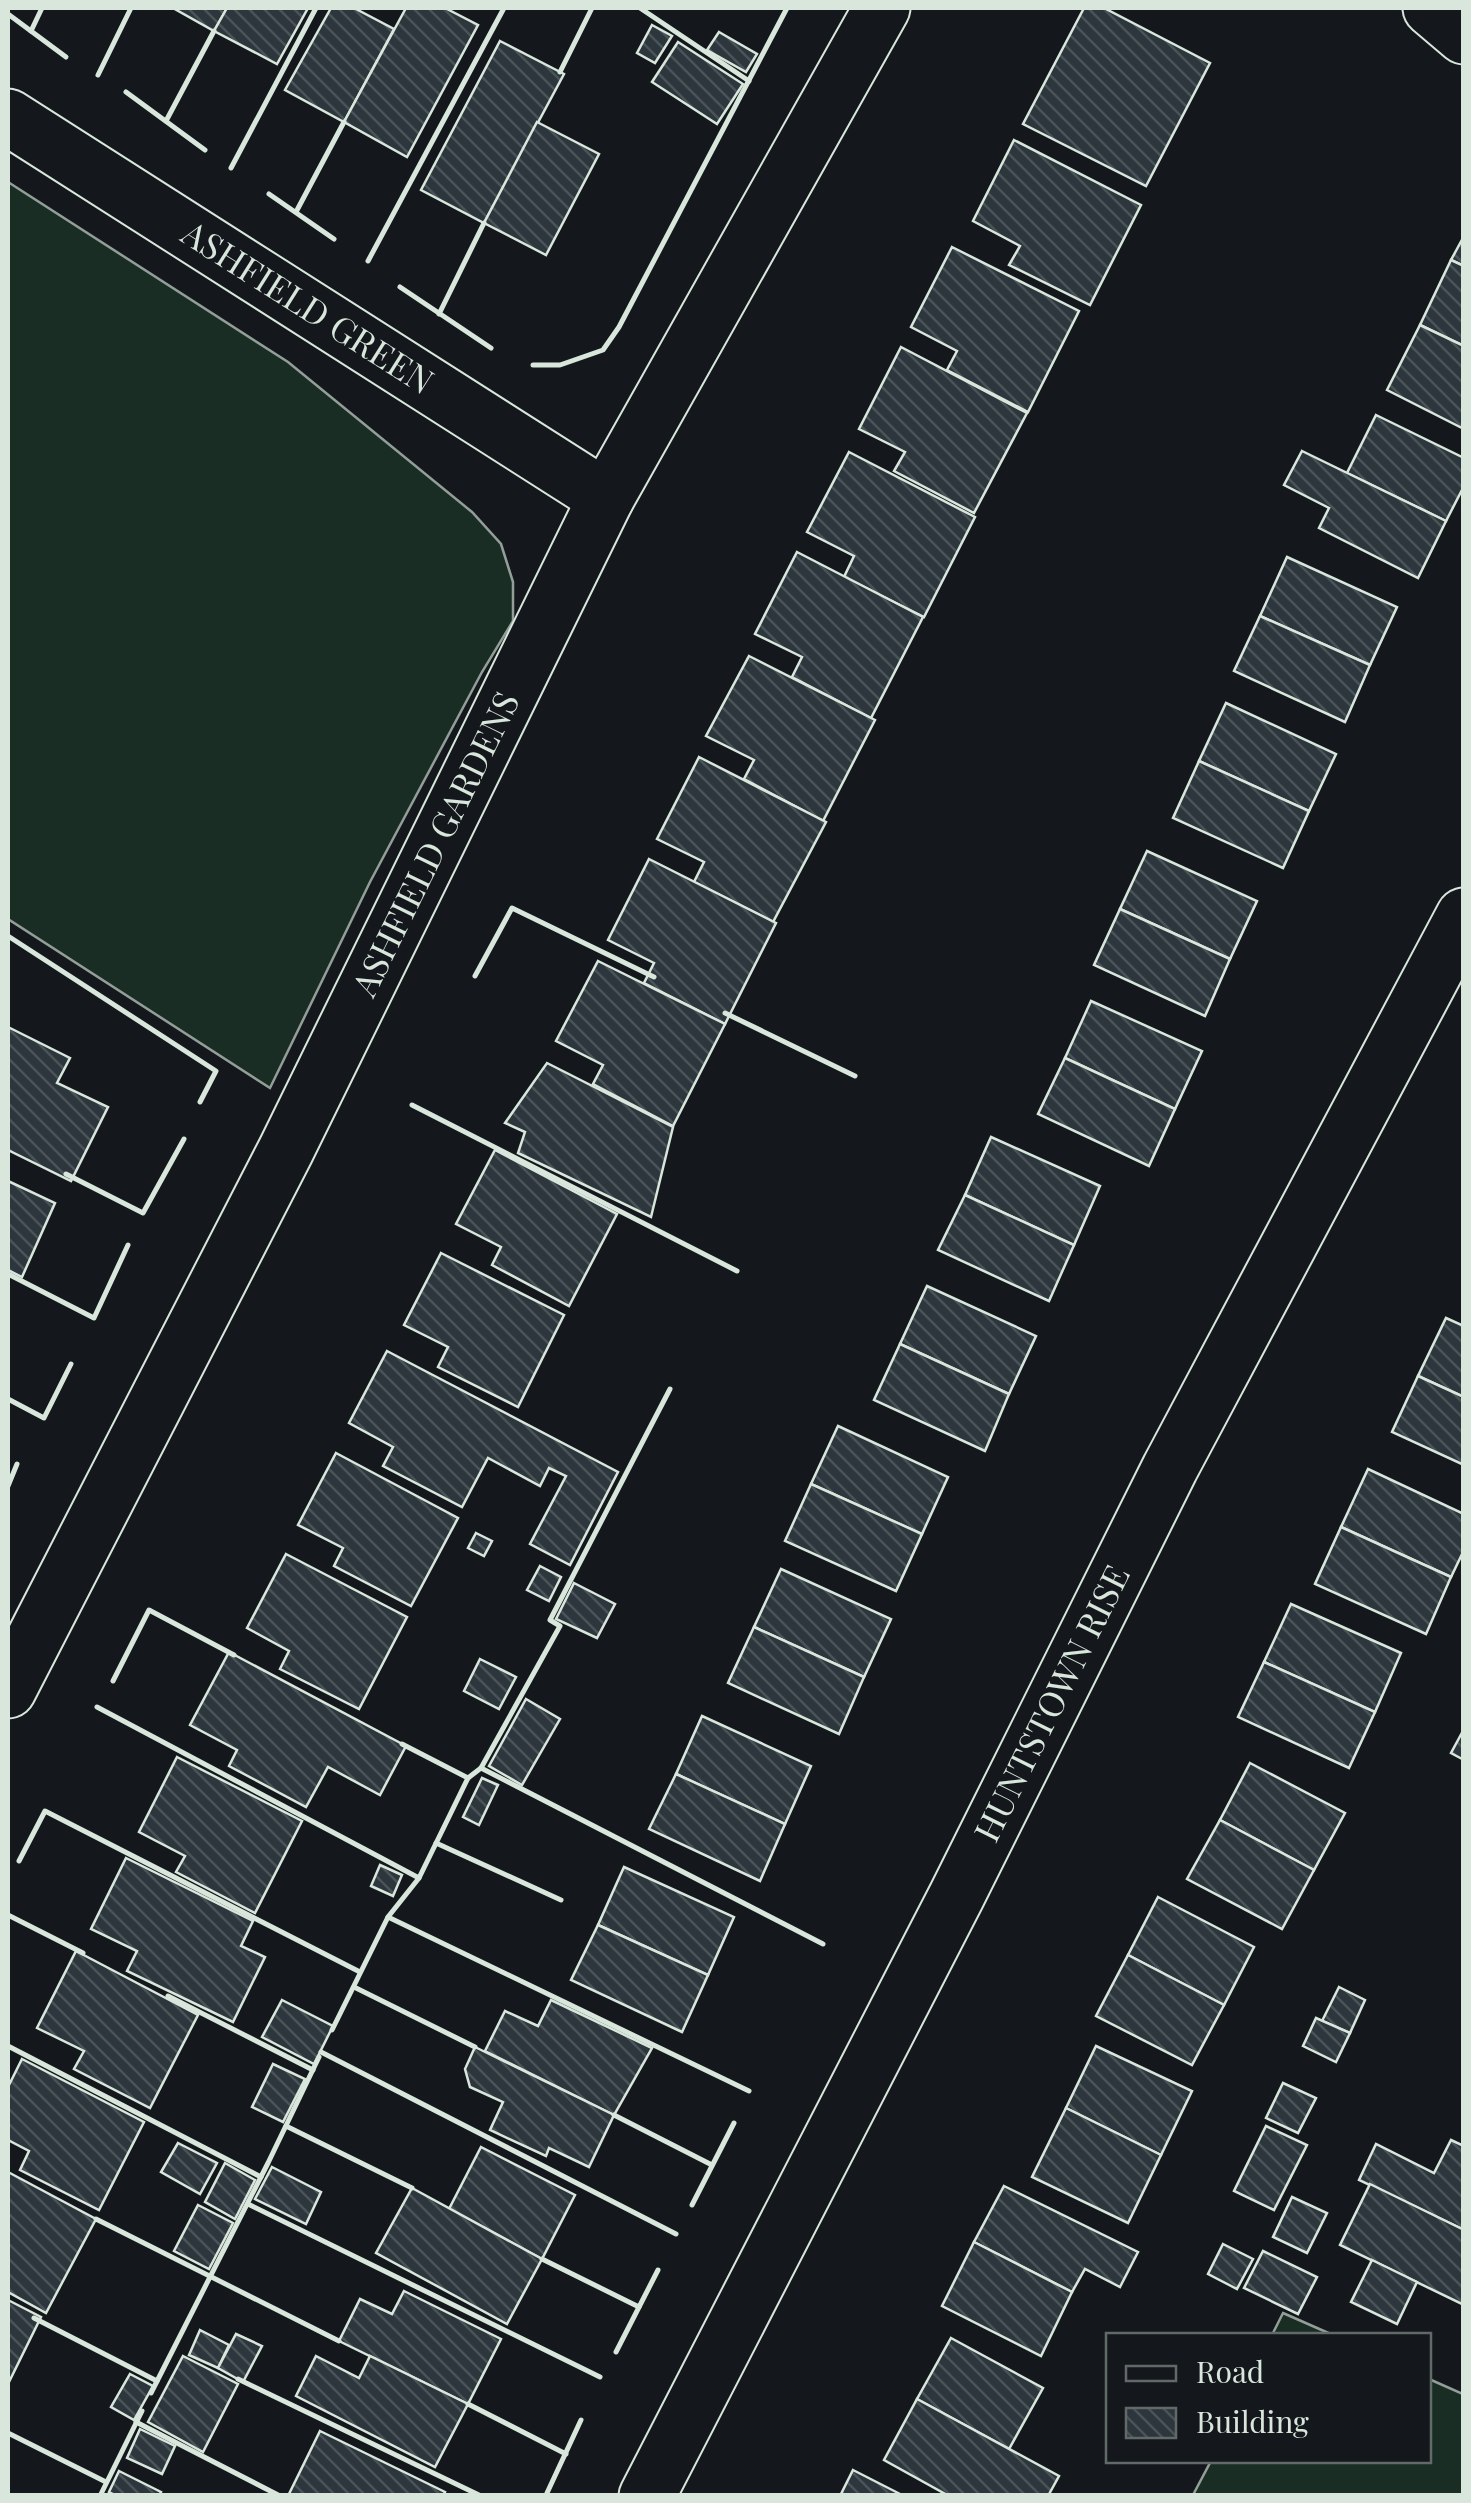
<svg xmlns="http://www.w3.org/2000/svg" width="1471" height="2503" viewBox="0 0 1471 2503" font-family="'Playfair Display',serif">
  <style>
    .grass { fill: #1a2d24; stroke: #939e99; stroke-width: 2.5 }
    .building { fill: url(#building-back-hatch); stroke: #d8e6dc; stroke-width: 2.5 }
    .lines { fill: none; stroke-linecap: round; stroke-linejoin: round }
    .minor-casing { stroke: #d8e6dc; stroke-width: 59 }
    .minor { stroke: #14181c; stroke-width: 55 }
    .wall { stroke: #d8e6dc; stroke-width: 5 }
    .labels { text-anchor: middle; stroke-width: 8; stroke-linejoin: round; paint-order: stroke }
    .street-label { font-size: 35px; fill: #d8e6dc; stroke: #14181c }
  </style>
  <defs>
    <pattern id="building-back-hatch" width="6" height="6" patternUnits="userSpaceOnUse" patternTransform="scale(2.5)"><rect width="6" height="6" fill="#2c363c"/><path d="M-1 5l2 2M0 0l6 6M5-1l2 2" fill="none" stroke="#4a5358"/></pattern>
  </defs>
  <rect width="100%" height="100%" fill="#14181c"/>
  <g class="grass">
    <polygon points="8,182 288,362 472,512 501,544 513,582 513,621 482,672 370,882 270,1088 8,919"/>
    <polygon points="1283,2313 1333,2335 1272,2335"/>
    <polygon points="1429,2379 1463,2394 1463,2495 1193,2495 1211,2461 1428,2460"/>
  </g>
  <g class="building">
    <polygon points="173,8 227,8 214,31"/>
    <polygon points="227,8 308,8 277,64 214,31"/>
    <polygon points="331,8 354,8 394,29 344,122 285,90"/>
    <polygon points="406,8 445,8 478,25 407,157 344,122"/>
    <polygon points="1084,8 1104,8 1210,63 1146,186 1023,124"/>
    <polygon points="652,25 672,36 655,63 637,53"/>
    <polygon points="719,32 757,54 746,72 707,50"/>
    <polygon points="500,41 564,74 484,223 421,190"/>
    <polygon points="678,42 743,84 717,124 652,82"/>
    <polygon points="537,122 599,154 546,255 484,223"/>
    <polygon points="1014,140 1141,205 1090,305 1009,265 1020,246 973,221"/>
    <polygon points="1464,236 1464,266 1451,260"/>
    <polygon points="952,247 1079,311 1028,412 947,370 957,351 911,327"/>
    <polygon points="1451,260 1464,266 1464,346 1420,325"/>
    <polygon points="1420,325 1464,346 1464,429 1387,390"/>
    <polygon points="901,347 1027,413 974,513 894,471 905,452 859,429"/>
    <polygon points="1376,415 1464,458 1464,486 1446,521 1347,473"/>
    <polygon points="1302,451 1446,521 1418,578 1319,528 1329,508 1284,485"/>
    <polygon points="849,452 975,517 924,617 844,577 854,556 807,532"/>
    <polygon points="797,552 923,617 871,718 792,677 802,657 755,634"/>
    <polygon points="1287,557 1397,607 1370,665 1260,616"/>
    <polygon points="1260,616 1370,665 1345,722 1234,671"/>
    <polygon points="749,656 875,720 823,821 744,779 754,760 706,736"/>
    <polygon points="1226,703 1336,754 1309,811 1199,761"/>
    <polygon points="699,757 826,822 773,922 694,882 704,862 657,839"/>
    <polygon points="1199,761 1309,811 1283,868 1173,818"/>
    <polygon points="1147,851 1257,901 1230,959 1120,909"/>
    <polygon points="649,859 776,923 725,1024 644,983 654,963 608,940"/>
    <polygon points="1120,909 1230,959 1205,1016 1094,965"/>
    <polygon points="598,961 725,1024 673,1126 593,1084 603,1065 556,1041"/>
    <polygon points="1091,1001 1202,1051 1175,1109 1065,1058"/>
    <polygon points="8,1027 70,1058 57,1083 108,1107 71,1181 8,1150"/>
    <polygon points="1065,1058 1175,1109 1149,1166 1038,1114"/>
    <polygon points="547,1063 673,1127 651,1217 518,1153 525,1132 505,1123"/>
    <polygon points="991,1137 1100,1186 1074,1245 965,1195"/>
    <polygon points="495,1150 617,1214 569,1306 492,1265 501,1247 456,1224"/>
    <polygon points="8,1181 55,1203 22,1277 8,1270"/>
    <polygon points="965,1195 1074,1245 1049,1301 938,1250"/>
    <polygon points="441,1253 564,1315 518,1407 438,1367 448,1347 404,1325"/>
    <polygon points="927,1286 1036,1336 1009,1394 900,1344"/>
    <polygon points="1446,1318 1464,1326 1464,1397 1418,1376"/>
    <polygon points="900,1344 1009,1394 985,1451 874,1400"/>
    <polygon points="387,1351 618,1472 570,1565 530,1544 566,1476 549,1468 540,1486 488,1458 462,1507 383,1466 393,1447 349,1423"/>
    <polygon points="1418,1376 1464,1397 1464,1465 1392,1432"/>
    <polygon points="838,1426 948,1477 922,1534 811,1484"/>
    <polygon points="336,1453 458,1518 411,1606 334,1566 343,1548 298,1525"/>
    <polygon points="1368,1469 1464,1514 1464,1550 1451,1577 1341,1527"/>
    <polygon points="811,1484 922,1534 896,1591 785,1541"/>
    <polygon points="1341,1527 1451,1577 1426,1634 1315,1584"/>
    <polygon points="476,1533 492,1541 484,1556 468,1548"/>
    <polygon points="286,1554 407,1617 359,1709 280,1669 289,1651 247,1628"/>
    <polygon points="540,1566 561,1577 549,1601 527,1590"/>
    <polygon points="781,1569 891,1619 864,1677 754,1627"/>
    <polygon points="574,1583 615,1604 597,1638 556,1619"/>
    <polygon points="1291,1604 1401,1653 1375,1712 1264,1662"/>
    <polygon points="754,1627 864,1677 839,1734 728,1683"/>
    <polygon points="229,1652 406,1746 380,1795 328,1767 306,1807 229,1766 237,1750 190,1725"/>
    <polygon points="480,1659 516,1677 499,1709 464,1691"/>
    <polygon points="1264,1662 1375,1712 1349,1768 1238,1717"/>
    <polygon points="526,1699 560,1719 522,1785 489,1766"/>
    <polygon points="702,1716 811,1766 785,1824 676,1774"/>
    <polygon points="1464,1729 1464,1760 1451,1753"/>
    <polygon points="177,1757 302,1821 255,1913 176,1872 185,1856 139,1832"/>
    <polygon points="1250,1763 1345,1813 1314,1870 1220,1820"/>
    <polygon points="676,1774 785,1824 760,1881 649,1829"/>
    <polygon points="482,1778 498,1785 479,1825 463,1817"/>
    <polygon points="1220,1820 1314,1870 1282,1929 1187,1879"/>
    <polygon points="126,1858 253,1921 241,1946 265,1957 233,2022 127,1971 137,1951 91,1929"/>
    <polygon points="380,1865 402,1875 393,1896 371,1886"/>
    <polygon points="624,1867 734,1917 708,1975 598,1925"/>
    <polygon points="1158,1897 1254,1947 1224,2005 1128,1955"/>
    <polygon points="598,1925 708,1975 682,2032 571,1980"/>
    <polygon points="76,1951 198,2015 150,2108 74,2069 84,2051 37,2028"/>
    <polygon points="1128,1955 1224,2005 1192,2065 1096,2016"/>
    <polygon points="1339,1987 1365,2000 1350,2033 1322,2021"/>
    <polygon points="282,2000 333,2026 314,2064 262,2037"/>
    <polygon points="551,2000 652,2048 614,2115 485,2051 505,2011 538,2026"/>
    <polygon points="1316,2018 1350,2033 1336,2062 1303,2046"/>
    <polygon points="1096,2046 1192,2091 1161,2155 1066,2108"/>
    <polygon points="475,2047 614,2115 589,2167 549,2148 546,2156 490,2130 503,2102 470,2087 465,2069"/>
    <polygon points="22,2059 144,2122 99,2210 20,2170 29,2151 8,2140 8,2087"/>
    <polygon points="273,2064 305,2079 283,2122 252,2107"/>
    <polygon points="1283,2083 1316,2098 1298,2133 1266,2118"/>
    <polygon points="1066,2108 1161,2155 1128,2223 1032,2177"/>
    <polygon points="1266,2126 1307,2145 1274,2210 1234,2191"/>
    <polygon points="1451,2140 1464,2146 1464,2230 1359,2180 1376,2144 1434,2173"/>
    <polygon points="178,2143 217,2163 200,2194 161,2172"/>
    <polygon points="481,2147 575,2195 542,2259 449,2209"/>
    <polygon points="225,2163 255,2180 235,2219 205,2202"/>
    <polygon points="272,2167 321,2192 306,2224 255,2199"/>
    <polygon points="8,2172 96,2219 46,2313 8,2292"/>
    <polygon points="1370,2184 1464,2230 1464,2305 1340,2245"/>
    <polygon points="1004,2186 1138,2252 1120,2287 1085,2269 1072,2292 974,2242"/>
    <polygon points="412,2188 542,2259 507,2324 376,2253"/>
    <polygon points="1292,2197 1327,2213 1307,2253 1273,2237"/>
    <polygon points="198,2205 233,2223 209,2269 174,2251"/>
    <polygon points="974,2242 1072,2292 1041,2356 942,2306"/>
    <polygon points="1223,2244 1253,2259 1237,2289 1208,2274"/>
    <polygon points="1263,2251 1317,2277 1298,2314 1244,2288"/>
    <polygon points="1372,2260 1417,2282 1397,2324 1351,2302"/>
    <polygon points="404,2291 501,2339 468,2404 339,2341 360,2299 392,2314"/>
    <polygon points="8,2300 41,2317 8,2384"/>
    <polygon points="200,2330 229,2345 218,2368 189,2355"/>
    <polygon points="236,2334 262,2346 243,2382 218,2368"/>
    <polygon points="951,2338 1043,2388 1009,2449 917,2399"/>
    <polygon points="183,2356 238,2384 203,2452 148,2422"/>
    <polygon points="316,2356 359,2378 370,2356 468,2404 435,2467 296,2396"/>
    <polygon points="130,2374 153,2386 134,2420 111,2407"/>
    <polygon points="917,2399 1059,2476 1048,2496 949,2496 884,2460"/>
    <polygon points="140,2429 175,2446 162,2474 127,2458"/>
    <polygon points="320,2431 445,2492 443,2496 288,2496"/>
    <polygon points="853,2470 904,2496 840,2496"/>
    <polygon points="119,2471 161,2492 159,2496 117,2496 109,2492"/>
  </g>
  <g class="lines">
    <g class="minor-casing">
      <g id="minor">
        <polyline points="1431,8 1464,36"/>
        <path id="s1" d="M8,117L606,498"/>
        <path id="s2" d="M8,1690L286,1150L606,498L882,8"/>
        <path id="s3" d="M647,2496L957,1895L1170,1468L1464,916"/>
      </g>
    </g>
    <use href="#minor" class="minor"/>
    <g class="wall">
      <polyline points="640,8 749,81"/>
      <polyline points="8,14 66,57"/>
      <polyline points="31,31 42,8"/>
      <polyline points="560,72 592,8"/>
      <polyline points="98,75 131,8"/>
      <polyline points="126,92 205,150"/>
      <polyline points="166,121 214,31"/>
      <polyline points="231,168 316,8"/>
      <polyline points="269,194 334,239"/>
      <polyline points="296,212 344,122"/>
      <polyline points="368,261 504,8"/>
      <polyline points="400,287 491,348"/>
      <polyline points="439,314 484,223"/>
      <polyline points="533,365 560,365 603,350 619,327 787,8"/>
      <polyline points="8,936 216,1071 200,1102"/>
      <polyline points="475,976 512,908 654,977"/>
      <polyline points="725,1013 855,1076"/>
      <polyline points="412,1105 737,1271"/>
      <polyline points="66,1174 143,1213 184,1139"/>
      <polyline points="8,1274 94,1318 128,1245"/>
      <polyline points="8,1399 44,1418 71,1364"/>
      <polyline points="8,1486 17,1464"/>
      <polyline points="113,1681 149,1610 234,1655"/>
      <polyline points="97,1707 419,1878"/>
      <polyline points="402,1744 468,1778"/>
      <polyline points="481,1768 823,1944"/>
      <polyline points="436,1843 561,1900"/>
      <polyline points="19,1861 45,1811 360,1972"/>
      <polyline points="8,1915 83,1953"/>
      <polyline points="388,1917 749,2091"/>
      <polyline points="354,1987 475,2047"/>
      <polyline points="168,1996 313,2070"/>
      <polyline points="332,2030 388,1917 419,1878 468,1778 481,1768 560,1626 550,1620 670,1389"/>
      <polyline points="8,2046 261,2177"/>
      <polyline points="321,2052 676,2234"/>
      <polyline points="614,2115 712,2165"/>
      <polyline points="286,2126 412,2188"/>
      <polyline points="248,2204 600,2377"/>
      <polyline points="692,2205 734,2123"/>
      <polyline points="96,2219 339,2341"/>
      <polyline points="542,2259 639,2307"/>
      <polyline points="34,2318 157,2381"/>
      <polyline points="616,2352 658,2270"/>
      <polyline points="238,2379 481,2496"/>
      <polyline points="151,2393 268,2163 319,2057"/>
      <polyline points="468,2404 566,2454"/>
      <polyline points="136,2422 280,2496"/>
      <polyline points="8,2433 106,2482"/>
      <polyline points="547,2493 581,2420"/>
      <polyline points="100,2496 142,2411"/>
    </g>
  </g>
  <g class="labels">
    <g class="street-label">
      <text dy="12" stroke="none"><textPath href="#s1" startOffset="355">ASHFIELD GREEN</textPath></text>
      <text dy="12" stroke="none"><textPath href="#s2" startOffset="948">ASHFIELD GARDENS</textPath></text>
      <text dy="12" stroke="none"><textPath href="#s3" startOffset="890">HUNTSTOWN RISE</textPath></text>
    </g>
  </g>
  <rect width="1471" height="2503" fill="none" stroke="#d8e6dc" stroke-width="20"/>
  <rect x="1106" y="2333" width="325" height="130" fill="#14181c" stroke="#626a69" stroke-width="2.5"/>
  <rect x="1126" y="2366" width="50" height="15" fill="#14181c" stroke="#626a69" stroke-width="2.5"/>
  <text x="1196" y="2383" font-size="30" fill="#d8e6dc">Road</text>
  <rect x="1126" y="2408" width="50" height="30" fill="url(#building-back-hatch)" stroke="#626a69" stroke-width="2.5"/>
  <text x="1196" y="2433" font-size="30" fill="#d8e6dc">Building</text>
</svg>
